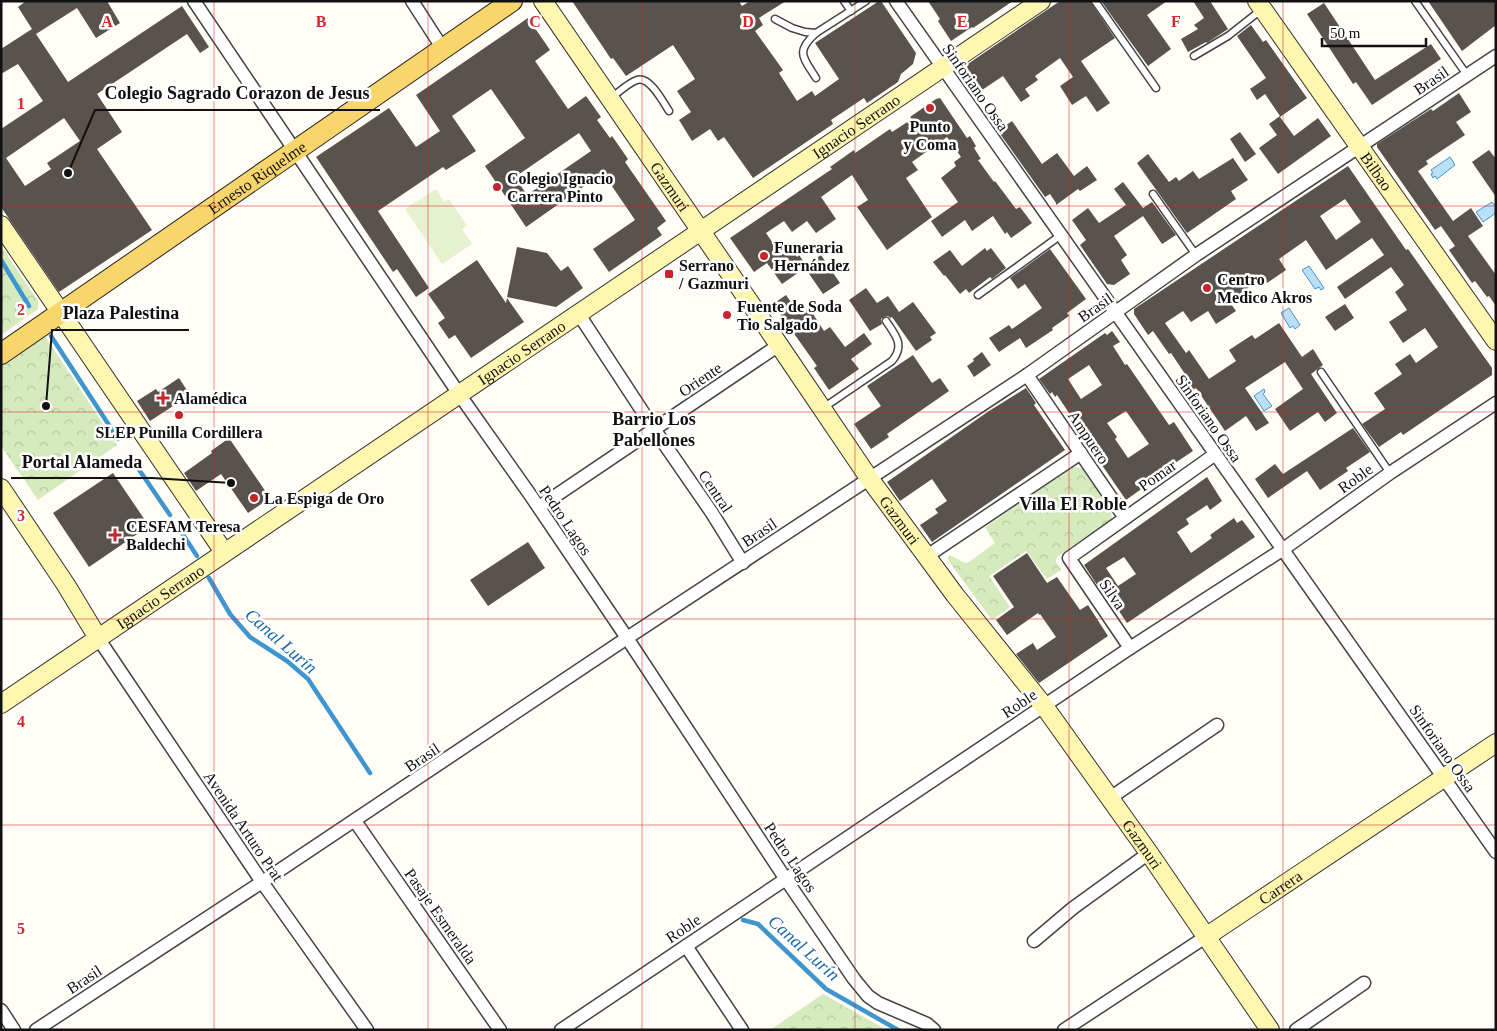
<svg xmlns="http://www.w3.org/2000/svg" width="1497" height="1031" viewBox="0 0 1497 1031" font-family="'Times New Roman',serif">
  <style>
    .park { fill: url(#park-crowns) }
    .pitch { fill: #e6f2cf }
    .water { fill: #b9e0f7; stroke: #3f96cf }
    .lines { fill: none; stroke-linecap: round; stroke-linejoin: round }
    .stream { stroke: #3f96cf; stroke-width: 4.5 }
    .building { fill: #5a524d; fill-rule: evenodd }
    .lane-casing { stroke: #444; stroke-width: 9 }
    .street-casing { stroke: #444; stroke-width: 15 }
    .secondary-casing { stroke: #333; stroke-width: 20 }
    .primary-casing { stroke: #222; stroke-width: 22 }
    .lane { stroke: #fff; stroke-width: 6 }
    .street { stroke: #fff; stroke-width: 12 }
    .secondary { stroke: #fff6b0; stroke-width: 18 }
    .primary { stroke: #f9d66b; stroke-width: 20 }
    .grid { fill: none; stroke: #d62828; stroke-width: 1; stroke-opacity: 0.55 }
    .poi-dot { fill: #c4262e; stroke: #fff; stroke-width: 2 }
    .labels { text-anchor: middle; stroke-width: 5; stroke-linejoin: round; paint-order: stroke }
    .street-label { font-size: 16px; fill: #111; stroke: #fff }
    .poi-label { font-size: 16px; font-weight: bold; fill: #111; stroke: #fff; text-anchor: start }
    .neighbourhood-label { font-size: 18px; font-weight: bold; fill: #111; stroke: #fff }
    .water-label { font-size: 18px; font-style: italic; fill: #1768a6; stroke: #fff }
    .grid-label { font-size: 16px; text-anchor: middle; font-weight: bold; fill: #d62828; stroke: #fff; stroke-width: 5; stroke-linejoin: round; paint-order: stroke }
    .leader { fill: none; stroke: #111; stroke-width: 2 }
    .callout-dot { fill: #111; stroke: #fff; stroke-width: 2 }
    .callout-label { font-size: 18px; text-anchor: middle; font-weight: bold; fill: #111; stroke: #fff; stroke-width: 5; stroke-linejoin: round; paint-order: stroke }
  </style>
  <defs>
    <pattern id="park-crowns" width="20" height="18" patternUnits="userSpaceOnUse" patternTransform="scale(1.25)"><rect width="20" height="18" fill="#d5ebbd"/><path d="M2 6a3 3 0 1 1 6 0M12 15a3 3 0 1 1 6 0" fill="none" stroke="#b6c8a1"/></pattern>
  </defs>
  <rect width="100%" height="100%" fill="#fffdf5"/>
  <g class="park">
    <polygon points="1,246 38,301 38,309 1,335"/>
    <polygon points="45,336 117,445 38,500 1,446 1,366"/>
    <polygon points="1074,467 1082,468 1111,511 1112,519 1057,557 1056,562 1061,570 1047,579 1026,551 989,576 1010,607 992,620 948,560 948,557 950,555 965,563 969,562 995,543 985,527"/>
    <polygon points="823,994 887,1030 770,1030"/>
  </g>
  <polygon class="pitch" points="436,189 444,202 449,199 467,226 462,229 472,244 442,264 405,209"/>
  <g class="water">
    <polygon points="1450,157 1455,165 1437,179 1435,176 1433,178 1431,174 1433,173 1431,170"/>
    <polygon points="1492,202 1496,207 1496,213 1483,222 1476,212"/>
    <polygon points="1309,266 1324,288 1321,290 1319,287 1315,289 1302,270"/>
    <polygon points="1289,308 1300,325 1295,329 1293,326 1290,328 1281,313"/>
    <polygon points="1264,389 1265,392 1263,394 1272,406 1264,411 1254,396"/>
  </g>
  <g class="lines">
    <g class="stream">
      <polyline points="1,260 29,306"/>
      <polyline points="51,336 118,439"/>
      <polyline points="129,455 170,515"/>
      <polyline points="178,527 197,556"/>
      <polyline points="209,578 230,614 250,637 287,661 308,679 370,773"/>
      <polyline points="743,920 758,924 826,989 898,1030"/>
    </g>
  </g>
  <g class="building">
    <path d="M26,1H107L120,23L96,38L77,8L36,34L68,82L182,6L209,47L200,53L187,34L97,94L122,132L97,149L152,230L59,292L1,207V129L43,101L18,64L1,74V49L32,29L18,7ZM64,118L80,141L47,163L51,169L25,186L6,158Z"/>
    <polygon points="572,1 739,1 742,6 750,1 786,1 759,18 763,25 755,31 783,70 779,73 797,101 812,91 815,96 839,79 815,43 879,1 881,1 916,53 913,64 901,74 898,82 867,103 864,98 831,120 833,124 753,178 724,137 718,141 710,129 692,141 679,120 691,112 677,91 695,79 673,45 626,76 613,58 611,59"/>
    <polygon points="928,1 1013,1 973,28 972,27 951,41 938,21 940,19"/>
    <polygon points="1060,1 1090,1 1115,38 1081,61 1110,103 1097,112 1086,96 1072,105 1060,86 1073,77 1060,58 1035,76 1038,80 1025,89 1030,96 1021,102 1003,76 973,96 959,75 959,70"/>
    <polygon points="1101,1 1167,1 1147,15 1171,49 1148,66"/>
    <polygon points="1193,1 1210,1 1228,29 1207,43 1206,42 1188,52 1181,39 1198,29 1194,25 1204,18"/>
    <polygon points="1428,1 1496,1 1496,25 1462,51"/>
    <polygon points="1324,3 1375,80 1431,44 1441,59 1372,105 1356,82 1353,84 1307,14"/>
    <path d="M528,18L550,50L535,61L568,109L586,96L601,117L597,120L610,138L612,136L628,159L625,162L666,221L657,228L662,235L609,272L593,249L635,220L603,173L526,227L485,166L525,138L491,89L452,116L476,151L446,170L443,167L378,211L429,288L416,297L397,269L393,272L316,157L389,108L416,147L440,131L416,95ZM579,133L591,151L527,195L515,177Z"/>
    <polygon points="1251,25 1263,42 1266,40 1307,98 1280,117 1294,136 1318,118 1331,136 1278,174 1259,148 1277,135 1269,124 1280,116 1265,94 1257,100 1250,89 1266,78 1237,36"/>
    <polygon points="1459,93 1471,112 1456,122 1465,135 1426,161 1428,164 1418,171 1453,221 1471,208 1483,226 1468,236 1496,275 1496,306 1489,296 1487,297 1475,281 1472,283 1449,250 1455,246 1441,226 1435,230 1377,147 1377,144 1431,109 1433,111"/>
    <polygon points="940,98 967,138 970,136 976,146 974,148 981,159 978,160 994,182 995,181 1016,209 1020,207 1032,223 1011,238 1007,232 1005,234 993,216 972,231 965,220 942,237 931,221 958,202 941,178 956,166 954,162 961,157 947,137 912,162 918,170 906,178 932,217 887,250 857,207 868,200 852,175 821,197 836,219 816,233 807,221 792,232 784,221 766,233 781,255 791,248 797,257 799,255 806,265 821,255 840,283 823,294 805,268 782,284 767,263 754,272 730,238 832,169 830,167 854,150 855,153 890,129 892,132 912,119 910,117 936,99"/>
    <polygon points="1012,121 1042,164 1057,153 1074,176 1087,166 1097,180 1080,191 1078,189 1056,205 1056,203 1050,194 1045,197 998,131"/>
    <polygon points="1240,132 1256,154 1245,162 1230,139"/>
    <polygon points="1489,150 1496,159 1496,197 1472,162"/>
    <polygon points="1148,154 1169,182 1176,177 1179,181 1193,171 1199,179 1233,158 1248,180 1231,191 1236,199 1187,233 1137,163"/>
    <path d="M1348,166L1406,250L1408,249L1492,368V375L1403,435L1401,432L1379,447L1362,424L1385,409L1374,393L1402,374L1395,364L1410,354L1416,363L1438,347L1425,328L1403,343L1389,322L1407,310L1395,292L1404,285L1391,267L1345,299L1337,287L1384,255L1372,238L1326,270L1306,240L1279,259L1286,270L1267,283L1264,277L1229,301L1236,311L1216,324L1208,311L1191,322L1183,311L1165,323L1186,353L1189,350L1209,379L1236,361L1229,350L1252,335L1255,339L1279,323L1302,357L1313,349L1323,365L1311,374L1337,413L1325,422L1318,412L1290,431L1275,409L1303,389L1285,362L1245,388L1269,423L1256,431L1246,416L1225,431L1196,388L1193,390L1184,379L1187,377L1171,353L1169,354L1153,331L1148,335L1134,314V309ZM1345,199L1361,222L1336,240L1320,216Z"/>
    <polygon points="1123,182 1143,208 1152,202 1176,235 1162,244 1143,216 1114,236 1127,255 1121,260 1130,274 1114,285 1107,284 1080,245 1086,240 1072,220 1088,208 1099,223 1126,205 1114,189"/>
    <polygon points="517,247 547,253 561,271 568,266 583,288 556,307 507,297"/>
    <polygon points="985,248 987,251 991,248 1006,268 992,279 990,277 969,293 966,289 960,294 945,275 944,276 933,262 950,250 962,266"/>
    <polygon points="1050,249 1086,299 1067,313 1069,316 1052,328 1053,330 1026,348 1020,338 999,352 989,338 1009,325 1012,329 1042,308 1025,284 1018,289 1010,278"/>
    <polygon points="477,260 506,303 507,298 524,322 471,358 455,335 449,339 438,323 445,318 428,294"/>
    <polygon points="866,288 877,303 888,296 899,312 913,302 936,333 930,337 932,340 916,351 892,317 890,318 888,316 884,317 881,319 882,324 870,331 849,300"/>
    <polygon points="786,295 799,314 809,308 824,331 830,327 845,347 864,333 872,344 851,359 859,369 829,390 814,368 817,366 773,304"/>
    <polygon points="1345,304 1354,318 1335,331 1325,317"/>
    <path d="M1112,331L1120,342L1113,346L1125,365L1127,364L1169,425L1174,422L1193,451L1160,473L1161,475L1126,500L1071,420L1073,419L1057,395L1055,397L1052,392L1050,394L1039,379L1105,333L1107,335ZM1089,365L1102,385L1081,399L1068,379ZM1126,411L1149,444L1128,458L1115,439L1117,437L1107,423Z"/>
    <polygon points="982,352 991,365 974,377 967,366 974,361 973,359"/>
    <polygon points="913,355 932,383 940,378 949,391 887,434 889,437 871,449 854,424 881,406 867,386"/>
    <polygon points="179,378 190,395 150,421 137,401 156,389 158,392"/>
    <polygon points="1026,388 1036,403 1034,405 1065,450 932,542 920,525 938,513 935,509 947,501 932,479 900,501 887,482 989,411"/>
    <polygon points="1353,428 1370,452 1346,468 1348,471 1320,490 1307,471 1268,498 1255,479 1275,464 1283,474"/>
    <polygon points="229,438 270,498 248,513 221,474 196,491 184,473 212,453 211,451"/>
    <polygon points="113,473 149,526 89,567 53,513"/>
    <path d="M1207,477L1222,501L1210,510L1207,505L1186,519L1189,524L1177,532L1191,553L1212,538L1210,535L1234,518L1237,523L1242,520L1255,537L1127,623L1102,586L1099,588L1084,565ZM1124,557L1136,574L1118,586L1106,568Z"/>
    <polygon points="528,542 545,568 488,606 470,580"/>
    <polygon points="1027,553 1047,583 1057,577 1080,610 1088,605 1108,636 1039,683 1016,654 1033,643 1037,650 1056,637 1040,614 1039,615 1038,613 1007,635 996,620 1014,607 993,576"/>
  </g>
  <g class="lines">
    <g class="lane-casing">
      <g id="lane">
        <polyline points="844,1 851,11"/>
        <polyline points="1095,1 1156,88"/>
        <polyline points="1415,1 1467,75"/>
        <polyline points="775,19 792,28 805,32 816,33 866,1"/>
        <path d="M816,33C795,52 803,57 816,78"/>
        <polyline points="1194,56 1228,36 1261,10"/>
        <path d="M611,98C619,92 628,83 637,80C650,76 663,102 669,111"/>
        <polyline points="1153,194 1196,255"/>
        <polyline points="978,295 1061,235"/>
        <polyline points="1321,372 1390,473"/>
        <path d="M823,408L892,361C905,345 896,336 886,321"/>
      </g>
    </g>
    <g class="street-casing">
      <g id="street">
        <polyline points="194,1 459,394 531,496 627,638 785,878 854,979 868,996 878,1003 927,1024 934,1030"/>
        <polyline points="412,1 443,49"/>
        <polyline points="896,1 1496,852"/>
        <polyline points="578,313 654,429 712,513 743,563"/>
        <polyline points="1027,375 1125,518"/>
        <polyline points="539,507 779,345"/>
        <polyline points="927,556 1081,453"/>
        <polyline points="98,638 262,882 367,1030"/>
        <polyline points="1130,648 1069,558 1214,455"/>
        <polyline points="1110,798 1217,725"/>
        <polyline points="355,821 500,1030"/>
        <polyline points="1034,941 1073,908 1149,853"/>
        <polyline points="686,946 742,1030"/>
        <polyline points="1,1010 14,1030"/>
        <polyline points="36,1030 262,882 627,638 1027,375 1196,255 1496,56"/>
        <polyline points="561,1030 1130,648 1282,550 1390,473 1496,403"/>
        <polyline points="1064,1030 1207,936"/>
        <polyline points="1296,1030 1364,983"/>
      </g>
    </g>
    <g class="secondary-casing">
      <g id="secondary">
        <path id="s1" d="M543,1L779,345L869,478L955,595L1044,706L1149,853L1270,1030"/>
        <path id="s2" d="M1257,1L1496,341"/>
        <polyline points="1,225 224,552"/>
        <polyline points="1,488 66,585 98,638"/>
        <path id="s3" d="M1,704L1041,1"/>
        <path id="s4" d="M1207,936L1496,743"/>
      </g>
    </g>
    <g class="primary-casing">
      <g id="primary">
        <path id="s5" d="M1,354L512,1"/>
      </g>
    </g>
    <use href="#lane" class="lane"/>
    <use href="#street" class="street"/>
    <use href="#secondary" class="secondary"/>
    <use href="#primary" class="primary"/>
  </g>
  <path class="grid" d="M214,1V1030M428,1V1030M642,1V1030M855,1V1030M1069,1V1030M1283,1V1030M1,206H1496M1,412H1496M1,619H1496M1,825H1496"/>
  <g class="poi-dot">
    <circle cx="930" cy="108" r="5"/>
    <circle cx="497" cy="187" r="5"/>
    <circle cx="764" cy="256" r="5"/>
    <rect x="664" y="269" width="10" height="10" rx="2.5"/>
    <circle cx="1207" cy="288" r="5"/>
    <circle cx="727" cy="315" r="5"/>
    <path d="M160.5 390.5h5v5h5v5h-5v5h-5v-5h-5v-5h5z"/>
    <circle cx="179" cy="415" r="5"/>
    <circle cx="254" cy="498" r="5"/>
    <path d="M112.5 527.5h5v5h5v5h-5v5h-5v-5h-5v-5h5z"/>
  </g>
  <g class="labels">
    <g class="street-label">
      <text transform="translate(1431 80) rotate(-34)" y="6">Brasil</text>
      <text transform="translate(976 87) rotate(55)" y="6">Sinforiano Ossa</text>
      <text dy="6" stroke="none"><textPath href="#s3" startOffset="1032">Ignacio Serrano</textPath></text>
      <text dy="6" stroke="none"><textPath href="#s2" startOffset="208">Bilbao</textPath></text>
      <text dy="6" stroke="none"><textPath href="#s5" startOffset="311">Ernesto Riquelme</textPath></text>
      <text dy="6" stroke="none"><textPath href="#s1" startOffset="225">Gazmuri</textPath></text>
      <text transform="translate(1095 307) rotate(-35)" y="6">Brasil</text>
      <text dy="6" stroke="none"><textPath href="#s3" startOffset="628">Ignacio Serrano</textPath></text>
      <text transform="translate(700 379) rotate(-34)" y="6">Oriente</text>
      <text transform="translate(1209 418) rotate(55)" y="6">Sinforiano Ossa</text>
      <text transform="translate(1089 437) rotate(56)" y="6">Ampuero</text>
      <text transform="translate(1157 475) rotate(-35)" y="6">Pomar</text>
      <text transform="translate(1355 478) rotate(-36)" y="6">Roble</text>
      <text transform="translate(716 491) rotate(56)" y="6">Central</text>
      <text transform="translate(566 520) rotate(56)" y="6">Pedro Lagos</text>
      <text dy="6" stroke="none"><textPath href="#s1" startOffset="630">Gazmuri</textPath></text>
      <text transform="translate(759 532) rotate(-34)" y="6">Brasil</text>
      <text transform="translate(1113 594) rotate(56)" y="6">Silva</text>
      <text dy="6" stroke="none"><textPath href="#s3" startOffset="192">Ignacio Serrano</textPath></text>
      <text transform="translate(1019 703) rotate(-34)" y="6">Roble</text>
      <text transform="translate(1443 748) rotate(55)" y="6">Sinforiano Ossa</text>
      <text transform="translate(422 757) rotate(-34)" y="6">Brasil</text>
      <text transform="translate(244 826) rotate(56)" y="6">Avenida Arturo Prat</text>
      <text dy="6" stroke="none"><textPath href="#s1" startOffset="1035">Gazmuri</textPath></text>
      <text transform="translate(791 857) rotate(56)" y="6">Pedro Lagos</text>
      <text dy="6" stroke="none"><textPath href="#s4" startOffset="88">Carrera</textPath></text>
      <text transform="translate(441 916) rotate(55)" y="6">Pasaje Esmeralda</text>
      <text transform="translate(683 928) rotate(-34)" y="6">Roble</text>
      <text transform="translate(84 979) rotate(-33)" y="6">Brasil</text>
    </g>
    <g class="poi-label">
      <text x="930" y="132" text-anchor="middle">Punto<tspan x="930" dy="18">y Coma</tspan></text>
      <text x="507" y="184">Colegio Ignacio<tspan x="507" dy="18">Carrera Pinto</tspan></text>
      <text x="774" y="253">Funeraria<tspan x="774" dy="18">Hernández</tspan></text>
      <text x="679" y="271">Serrano<tspan x="679" dy="18">/ Gazmuri</tspan></text>
      <text x="1217" y="285">Centro<tspan x="1217" dy="18">Medico Akros</tspan></text>
      <text x="737" y="312">Fuente de Soda<tspan x="737" dy="18">Tio Salgado</tspan></text>
      <text x="174" y="404">Alamédica</text>
      <text x="179" y="438" text-anchor="middle">SLEP Punilla Cordillera</text>
      <text x="264" y="504">La Espiga de Oro</text>
      <text x="126" y="532">CESFAM Teresa<tspan x="126" dy="18">Baldechi</tspan></text>
    </g>
    <g class="neighbourhood-label">
      <text x="654" y="425">Barrio Los<tspan x="654" dy="21">Pabellones</tspan></text>
      <text x="1073" y="510">Villa El Roble</text>
    </g>
    <g class="water-label">
      <text transform="translate(281 641) rotate(41)" y="6">Canal Lurín</text>
      <text transform="translate(804 948) rotate(42)" y="6">Canal Lurín</text>
    </g>
  </g>
  <g class="grid-label">
    <text x="107" y="27">A</text>
    <text x="321" y="27">B</text>
    <text x="535" y="27">C</text>
    <text x="748" y="27">D</text>
    <text x="962" y="27">E</text>
    <text x="1176" y="27">F</text>
    <text x="21" y="109">1</text>
    <text x="21" y="315">2</text>
    <text x="21" y="521">3</text>
    <text x="21" y="727">4</text>
    <text x="21" y="934">5</text>
  </g>
  <path class="leader" d="M68 173L95 110H380M46 406L52 330H189M231 483L152 478H11"/>
  <g class="callout-dot">
    <circle cx="68" cy="173" r="5"/>
    <circle cx="46" cy="406" r="5"/>
    <circle cx="231" cy="483" r="5"/>
  </g>
  <g class="callout-label">
    <text x="237" y="99">Colegio Sagrado Corazon de Jesus</text>
    <text x="121" y="319">Plaza Palestina</text>
    <text x="82" y="468">Portal Alameda</text>
  </g>
  <rect width="1497" height="1031" fill="none" stroke="#111111" stroke-width="5"/>
  <path d="M1322 38v8h104v-8" fill="none" stroke="#111111" stroke-width="2.5"/>
  <text x="1330" y="38" font-size="15" fill="#111111" stroke="#ffffff" stroke-width="4" paint-order="stroke">50 m</text>
</svg>
